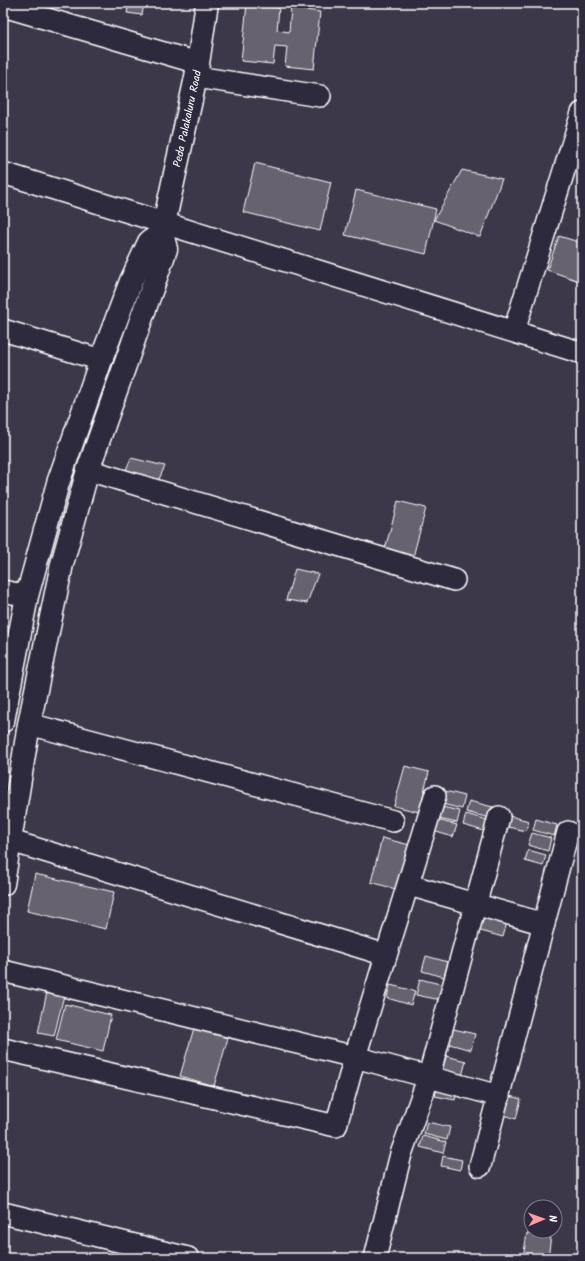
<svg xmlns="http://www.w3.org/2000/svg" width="585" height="1261" viewBox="0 0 585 1261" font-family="Kalam,sans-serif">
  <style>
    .building { fill: #666270; stroke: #fff }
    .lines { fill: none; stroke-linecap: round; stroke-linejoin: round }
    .minor-casing { stroke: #fff; stroke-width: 24 }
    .major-casing { stroke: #fff; stroke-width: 25 }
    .minor { stroke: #2f2a3d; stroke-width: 21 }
    .major { stroke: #2f2a3d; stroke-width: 22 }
    .labels { text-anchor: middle; stroke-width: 3.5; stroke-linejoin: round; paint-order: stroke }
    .street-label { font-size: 11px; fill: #fff; stroke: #2f2a3d }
  </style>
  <rect width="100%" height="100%" fill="#3c3749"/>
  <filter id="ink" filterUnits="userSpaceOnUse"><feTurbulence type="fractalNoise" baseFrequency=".025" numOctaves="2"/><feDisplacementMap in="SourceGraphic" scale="8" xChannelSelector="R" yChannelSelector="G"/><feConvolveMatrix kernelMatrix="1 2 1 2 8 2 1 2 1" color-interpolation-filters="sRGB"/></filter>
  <g filter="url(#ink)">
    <g class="building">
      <polygon points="129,3 144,3 142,15 127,13"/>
      <polygon points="247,4 279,8 277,30 289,32 291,8 320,12 314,69 285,66 287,47 275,46 273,64 241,61"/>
      <polygon points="255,163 331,182 320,231 243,212"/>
      <polygon points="462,170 502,179 480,237 434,220"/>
      <polygon points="356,190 436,209 426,254 345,235"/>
      <polygon points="559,236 582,243 582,282 547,270"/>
      <polygon points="131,458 165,466 154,490 117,491"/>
      <polygon points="398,501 426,508 413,557 385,549"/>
      <polygon points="295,569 318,574 307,603 286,600"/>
      <polygon points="405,766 429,772 419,812 394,806"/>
      <polygon points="445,791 465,796 462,809 442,804"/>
      <polygon points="469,801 493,807 490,818 466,812"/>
      <polygon points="442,807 460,811 457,823 439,819"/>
      <polygon points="466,814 487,820 484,831 463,825"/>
      <polygon points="510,816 529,821 526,831 508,827"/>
      <polygon points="536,819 557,825 554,836 533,830"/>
      <polygon points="437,820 457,825 453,837 433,831"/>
      <polygon points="532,833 551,838 548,851 528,845"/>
      <polygon points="382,838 410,845 399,890 371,882"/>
      <polygon points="528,850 546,855 543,866 525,861"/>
      <polygon points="35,874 114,892 106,929 27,911"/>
      <polygon points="481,916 507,922 503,937 477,930"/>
      <polygon points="426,956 448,962 444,977 422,971"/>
      <polygon points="420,979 444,985 441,1000 416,995"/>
      <polygon points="49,983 66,987 54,1036 38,1033"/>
      <polygon points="390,985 415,991 411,1005 387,998"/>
      <polygon points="65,1004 111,1015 103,1051 56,1040"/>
      <polygon points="194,1028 228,1038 214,1086 180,1076"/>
      <polygon points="449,1028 475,1034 471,1050 446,1043"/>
      <polygon points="442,1055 466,1061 462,1076 439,1071"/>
      <polygon points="438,1084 458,1088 455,1100 435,1096"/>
      <polygon points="506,1095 521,1099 516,1119 501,1114"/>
      <polygon points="427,1122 450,1127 447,1140 424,1134"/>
      <polygon points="423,1136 446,1142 443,1153 420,1147"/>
      <polygon points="443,1156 462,1160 460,1170 441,1166"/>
      <polygon points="527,1233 551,1236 548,1258 523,1258"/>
    </g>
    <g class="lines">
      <g class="minor-casing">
        <g id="minor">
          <polyline points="3,6 198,63"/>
          <polyline points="196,77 320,96"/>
          <polyline points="3,173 582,353"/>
          <polyline points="3,330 101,360"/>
          <polyline points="514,331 582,113"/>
          <polyline points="88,470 454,580"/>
          <polyline points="3,591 27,596"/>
          <polyline points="29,724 393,821"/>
          <polyline points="11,841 386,955"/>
          <polyline points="409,885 544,924"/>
          <polyline points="3,971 355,1057 499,1096"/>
          <polyline points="3,1049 336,1126 355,1057 435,796"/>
          <polyline points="480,1166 568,832"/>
          <polyline points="3,1213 188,1258"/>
          <polyline points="375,1258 401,1154 429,1076 499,817"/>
        </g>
      </g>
      <g class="major-casing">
        <g id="major">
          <polyline points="3,721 27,596 58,483 101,360 131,281 149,242 162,233"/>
          <path id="s1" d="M3,884L29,724L62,564L88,470L166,249L162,233L196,77L207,3"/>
        </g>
      </g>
      <use href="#minor" class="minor"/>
      <use href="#major" class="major"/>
    </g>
  </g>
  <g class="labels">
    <g class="street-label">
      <text dy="4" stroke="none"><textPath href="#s1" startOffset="791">Peda Palakaluru Road</textPath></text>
    </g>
  </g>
  <rect width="585" height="1261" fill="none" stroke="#2f2a3d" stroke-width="16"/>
  <rect x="8" y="8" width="569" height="1245" fill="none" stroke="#fff" stroke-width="1.5" filter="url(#ink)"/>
  <g transform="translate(543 1219) rotate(88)"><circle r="19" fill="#2f2a3d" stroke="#827f8b"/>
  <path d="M0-3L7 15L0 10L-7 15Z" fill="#ff9aa2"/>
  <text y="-6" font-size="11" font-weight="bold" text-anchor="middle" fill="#ffffff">N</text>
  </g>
</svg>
